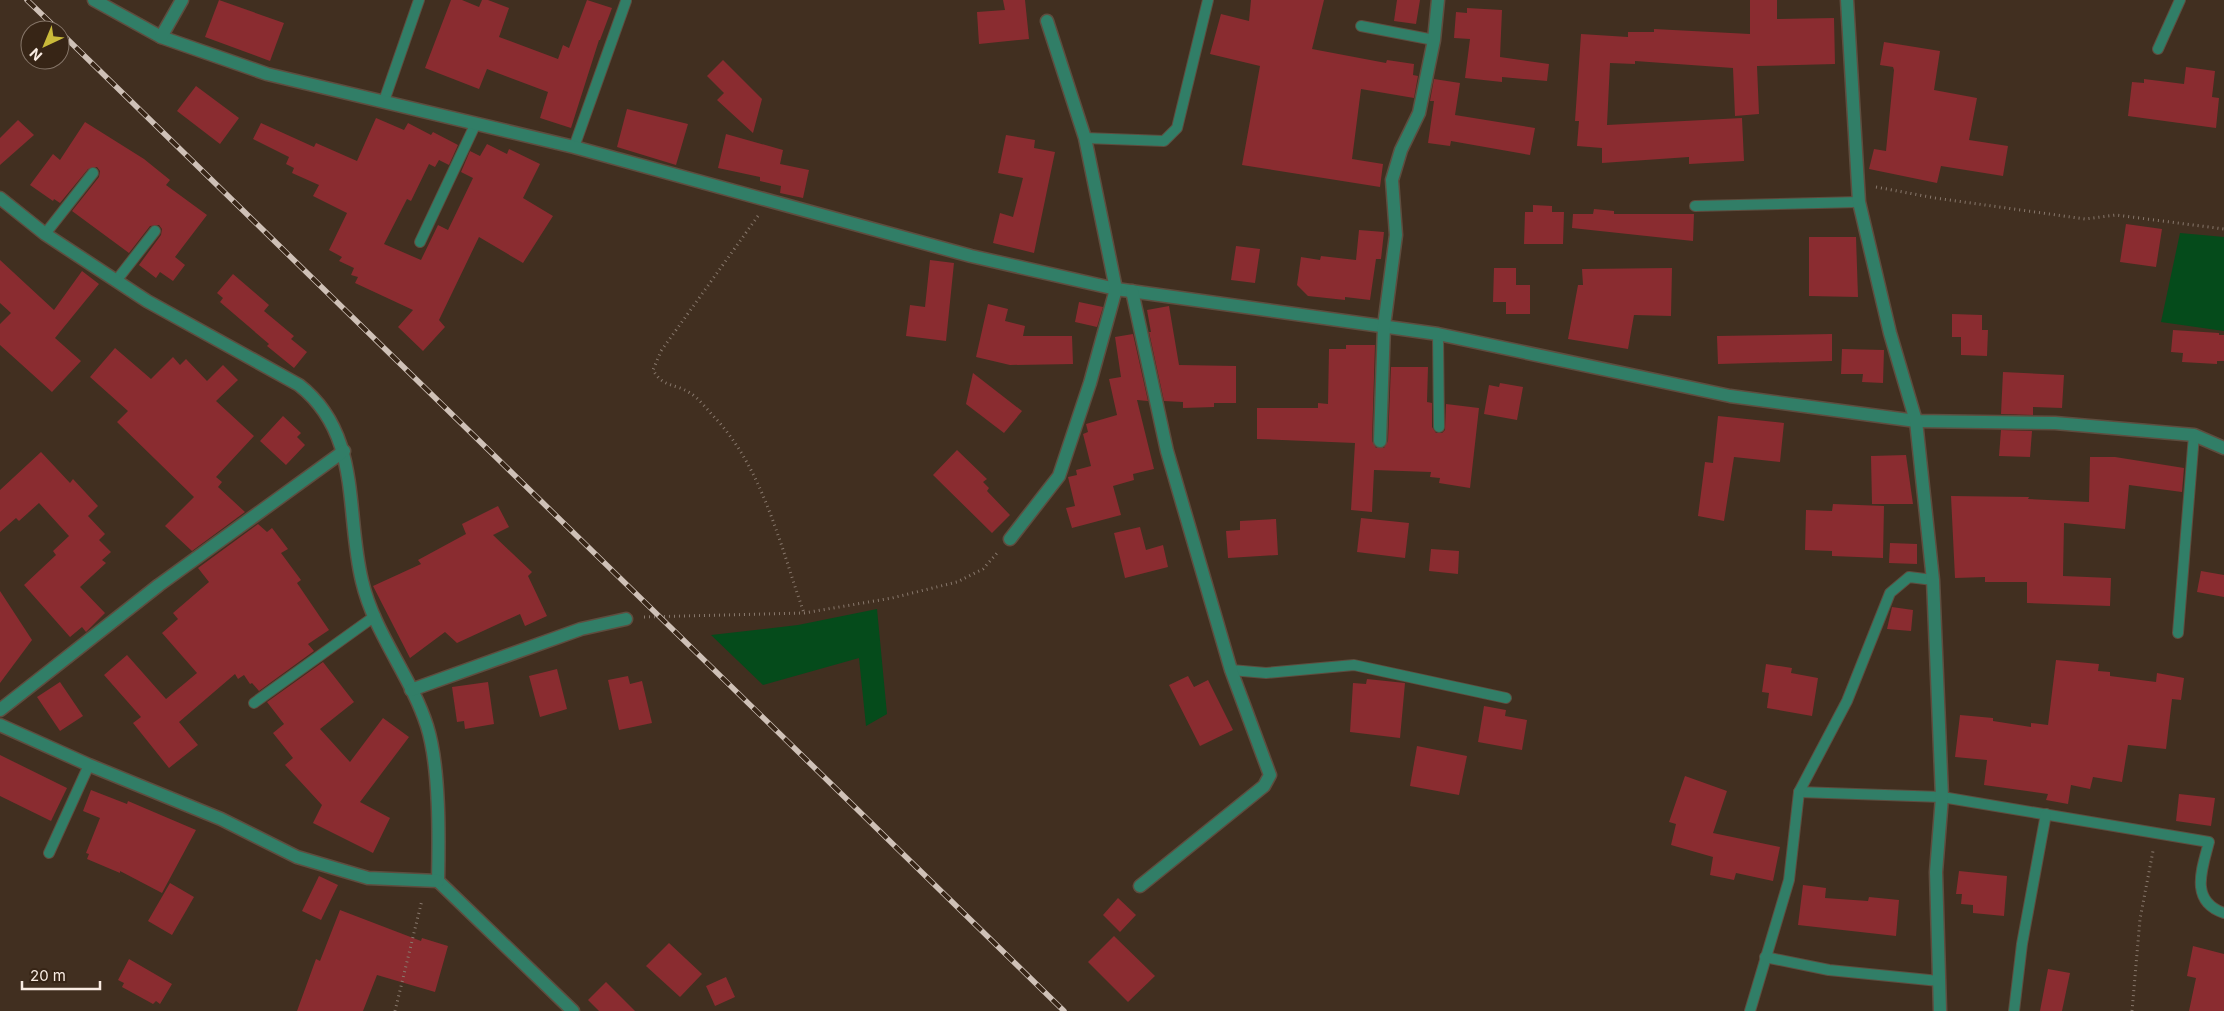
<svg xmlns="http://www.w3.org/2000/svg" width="2224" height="1011" font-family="Inter,sans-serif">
	<rect width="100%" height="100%" fill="#412f20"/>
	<g fill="#054b1b">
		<polygon points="2180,233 2224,237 2224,331 2161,322"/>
		<polygon points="877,609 887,714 866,726 859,658 763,685 711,635 798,625"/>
	</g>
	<g fill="#8a2c30">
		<polygon points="219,0 284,23 270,61 205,37"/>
		<polygon points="451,0 462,0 479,7 482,0 488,0 509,8 499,37 558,59 563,45 569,48 587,0 612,8 600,40 599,40 571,128 540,118 548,92 487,69 479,89 425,68"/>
		<polygon points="1003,0 1025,0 1029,39 979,44 977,12 1005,10"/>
		<polygon points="1251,0 1324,0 1312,49 1386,63 1387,60 1414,64 1413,75 1418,76 1414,98 1361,89 1352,159 1383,164 1380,187 1242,165 1260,66 1210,54 1221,14 1249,21"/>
		<polygon points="1397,0 1420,0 1416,24 1394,21"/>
		<polygon points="1750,0 1777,0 1777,19 1834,18 1835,64 1757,66 1759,114 1735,116 1733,68 1635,61 1635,64 1610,63 1607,125 1742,118 1744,161 1689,164 1689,157 1602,163 1602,148 1577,146 1579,121 1575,121 1581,34 1628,37 1628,32 1654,32 1654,29 1750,34"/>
		<polygon points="1467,8 1502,10 1500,57 1549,64 1547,81 1502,77 1502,82 1465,78 1470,39 1454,38 1456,12 1467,13"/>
		<polygon points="1884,42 1940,51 1934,90 1977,98 1969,140 2008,146 2003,176 1941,166 1937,183 1869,169 1874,149 1886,151 1894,70 1893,67 1880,65"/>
		<polygon points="723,60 762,99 753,133 717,100 724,93 707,76"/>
		<polygon points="2186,67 2215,71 2212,97 2219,98 2216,128 2128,116 2132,82 2144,83 2144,79 2184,84"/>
		<polygon points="1434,79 1460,83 1455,115 1535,128 1530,155 1451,141 1450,146 1428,143 1434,101 1430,101"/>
		<polygon points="196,86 239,118 220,144 177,111"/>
		<polygon points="627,109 688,124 676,165 617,147"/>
		<polygon points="376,118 404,130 408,123 431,135 433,132 458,145 449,165 439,160 435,167 429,164 411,201 407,199 384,244 421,260 438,225 448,230 473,178 461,172 470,151 480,156 487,144 507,154 509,149 540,164 523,198 553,216 523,263 479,237 439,320 445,327 423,351 398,327 413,310 355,283 358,277 351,275 354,268 339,261 342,257 329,250 347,213 313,196 319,185 292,173 294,168 286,164 289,157 253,139 261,123 314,147 316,143 357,161"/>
		<polygon points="18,120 34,135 0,165 0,138"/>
		<polygon points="85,122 144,159 170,180 166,185 207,215 175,257 185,265 173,281 160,272 156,278 139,265 161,235 162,229 159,225 150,226 129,253 72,211 99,177 100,171 97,167 88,169 60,203 54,199 53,201 30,185 53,154 60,160"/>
		<polygon points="726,134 783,150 780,164 809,170 803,198 780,193 781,186 760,181 760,177 718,168"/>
		<polygon points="1006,135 1035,140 1034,148 1055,152 1034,253 993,243 1000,213 1013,217 1023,178 998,173"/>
		<polygon points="1533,205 1552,206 1552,212 1564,212 1563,244 1524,244 1525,212 1533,212"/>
		<polygon points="1594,209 1614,211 1614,214 1694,214 1693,241 1572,228 1573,214 1593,214"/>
		<polygon points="2126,224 2162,229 2156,267 2120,262"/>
		<polygon points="1359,230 1384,232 1381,259 1376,259 1370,300 1345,297 1345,300 1308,296 1297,285 1301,257 1320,260 1321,256 1356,260"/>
		<polygon points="1809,237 1856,237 1858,297 1809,296"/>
		<polygon points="1236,246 1260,249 1255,283 1231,280"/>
		<polygon points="0,260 54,310 82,271 99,284 55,338 81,361 52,392 0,345 0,324 11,313 0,303"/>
		<polygon points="930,260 954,263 946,341 906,336 910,305 925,307"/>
		<polygon points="1494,268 1516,268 1516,285 1530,285 1530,314 1506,314 1506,302 1493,302"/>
		<polygon points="1672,268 1671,316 1634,315 1628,349 1568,339 1578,285 1583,285 1582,269"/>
		<polygon points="233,274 269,305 264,311 294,336 291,339 307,352 294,368 267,346 269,344 220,302 223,298 217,293"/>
		<polygon points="1079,302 1103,307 1097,327 1075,322"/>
		<polygon points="988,304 1008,309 1005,321 1025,326 1023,336 1072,336 1073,364 1010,365 976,357"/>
		<polygon points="1169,306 1179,365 1236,366 1236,403 1214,403 1214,407 1183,408 1183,402 1164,401 1149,332 1151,332 1147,310"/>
		<polygon points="1952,314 1982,315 1982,330 1988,330 1987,356 1961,355 1961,337 1952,337"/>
		<polygon points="2173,330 2219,333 2219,335 2224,335 2224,361 2217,361 2217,364 2182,362 2183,353 2171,352"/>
		<polygon points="1133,334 1148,401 1137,400 1154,469 1133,474 1134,480 1113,486 1121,515 1072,528 1066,508 1075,506 1068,477 1077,475 1076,470 1091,466 1083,434 1088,432 1086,424 1117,415 1109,379 1121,377 1115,337"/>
		<polygon points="1832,334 1832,361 1718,364 1717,336"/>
		<polygon points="1346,345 1375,345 1372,441 1376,448 1384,448 1388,441 1391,367 1428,367 1427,402 1432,403 1432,427 1436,433 1442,433 1445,430 1446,404 1479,408 1470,488 1439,483 1440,478 1430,477 1431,472 1374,470 1372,512 1351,510 1355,443 1257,439 1257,408 1318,408 1318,403 1328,404 1329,349 1346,349"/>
		<polygon points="115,348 151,379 173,357 180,365 186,359 207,381 223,365 238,380 216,401 254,436 216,477 222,482 218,487 245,512 192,551 165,526 194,497 117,422 128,411 90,377"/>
		<polygon points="1842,349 1884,350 1883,383 1862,382 1863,374 1841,374"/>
		<polygon points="2003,372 2064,375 2062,408 2033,407 2033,415 2001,414"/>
		<polygon points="973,373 1022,411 1004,433 966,404"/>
		<polygon points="1500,383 1523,387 1517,420 1484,414 1489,385 1499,387"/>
		<polygon points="283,416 301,433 297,437 305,445 286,465 260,441"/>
		<polygon points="1718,416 1784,423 1780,462 1734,457 1724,521 1698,516 1705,462 1713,463"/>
		<polygon points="2001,430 2032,431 2030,457 1999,456"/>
		<polygon points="957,450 987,479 983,482 989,488 987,491 1010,515 992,533 933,475"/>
		<polygon points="41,452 70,483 73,479 98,506 88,516 105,534 99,540 111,552 102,560 106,563 80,587 105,613 86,632 82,627 70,637 24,585 56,555 53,551 69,536 39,503 19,521 16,518 0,532 0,490"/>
		<polygon points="1906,455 1913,504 1872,504 1871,456"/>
		<polygon points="2090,457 2115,457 2184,468 2182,492 2129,485 2125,529 2064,523 2063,576 2111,578 2110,606 2027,603 2027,582 1985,582 1985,577 1955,578 1951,496 2029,497 2028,499 2089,502"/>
		<polygon points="1833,504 1884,506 1883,558 1832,556 1832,551 1805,550 1806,510 1832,511"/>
		<polygon points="498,506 509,527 493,535 532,572 528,576 547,616 525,626 520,614 457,643 445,632 410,658 373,586 421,564 418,560 466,534 462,524"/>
		<polygon points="1361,518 1409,523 1405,558 1357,552"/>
		<polygon points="1276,519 1278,555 1228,558 1226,531 1240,530 1240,521"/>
		<polygon points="258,524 267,532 272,528 288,549 281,553 301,580 297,583 329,630 308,644 314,651 259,691 252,683 250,684 244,675 238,679 235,674 179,722 198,745 169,768 133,723 141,717 104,675 127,655 166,699 197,673 162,633 178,619 173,613 209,582 198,568"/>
		<polygon points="1140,527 1146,550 1163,545 1168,567 1125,578 1114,533"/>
		<polygon points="1890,543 1917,544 1917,564 1889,563"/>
		<polygon points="1431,549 1459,551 1458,574 1429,571"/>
		<polygon points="2201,571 2224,575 2224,597 2197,592"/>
		<polygon points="0,591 32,640 0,683"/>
		<polygon points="1892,607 1913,610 1911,631 1887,629"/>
		<polygon points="2056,660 2099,664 2098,671 2110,672 2110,676 2156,682 2157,673 2184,678 2181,700 2172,699 2166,749 2128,745 2122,782 2093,777 2090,789 2071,785 2068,804 2046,800 2048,794 1984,785 1987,760 1955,757 1960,715 1993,718 1993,721 2031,727 2031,723 2048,725"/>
		<polygon points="323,662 354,702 320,729 350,762 383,718 409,737 360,802 390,818 373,853 313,823 322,805 285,765 293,758 273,733 284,724 267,702"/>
		<polygon points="1766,664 1792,668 1791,673 1818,678 1812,716 1767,708 1769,693 1762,692"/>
		<polygon points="557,669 567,709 540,717 529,676"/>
		<polygon points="628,676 630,684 642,681 652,723 619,730 608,680"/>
		<polygon points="1188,676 1194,687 1208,680 1233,730 1200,746 1169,685"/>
		<polygon points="1367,679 1405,683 1400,738 1350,732 1353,683 1366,684"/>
		<polygon points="60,682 83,716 60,731 37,697"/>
		<polygon points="488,682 494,724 465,729 464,721 457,722 452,687"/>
		<polygon points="1484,706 1506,710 1505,716 1527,720 1522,750 1478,742"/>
		<polygon points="1417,746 1467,756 1459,795 1410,786"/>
		<polygon points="0,755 67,788 51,821 0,796"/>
		<polygon points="1685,776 1727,791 1713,833 1780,847 1773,881 1736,873 1734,880 1710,875 1713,857 1671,845 1676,824 1669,822"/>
		<polygon points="91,790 127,804 128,801 196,830 162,893 120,871 120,873 87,859 89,854 86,853 100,818 83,811"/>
		<polygon points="2179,794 2215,798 2211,826 2176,821"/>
		<polygon points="1959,871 2007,876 2004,916 1973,913 1973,905 1961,904 1962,894 1956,894"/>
		<polygon points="319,876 338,885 321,920 302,911"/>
		<polygon points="170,883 194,897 172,935 148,921"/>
		<polygon points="1803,885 1826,888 1825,898 1868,901 1869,897 1899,900 1896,936 1798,925"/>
		<polygon points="1118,898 1136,915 1120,932 1103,915"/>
		<polygon points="340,910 421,941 422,938 448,946 435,992 377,975 363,1011 297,1011 316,959 320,961"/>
		<polygon points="1114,936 1155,976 1128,1002 1088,962"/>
		<polygon points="669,943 702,974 680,997 646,966"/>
		<polygon points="2193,946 2224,954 2224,1011 2189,1011 2196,978 2187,976"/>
		<polygon points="129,959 172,984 160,1004 156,1001 153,1004 122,987 124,983 118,980"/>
		<polygon points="2048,969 2070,973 2062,1011 2040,1011"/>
		<polygon points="726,977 735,997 715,1006 706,986"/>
		<polygon points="606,982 635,1011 599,1011 588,1000"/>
	</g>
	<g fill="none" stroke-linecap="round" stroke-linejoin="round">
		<defs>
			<g id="service">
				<polyline points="1361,26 1434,40"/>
				<polyline points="2158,49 2180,0"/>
				<polyline points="384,101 419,0"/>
				<polyline points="1085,138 1164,141 1177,128 1208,0"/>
				<polyline points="574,147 626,1"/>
				<polyline points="1695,206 1859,202"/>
				<polyline points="45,234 93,173"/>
				<polyline points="420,242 476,123"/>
				<polyline points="116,281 155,231"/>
				<polyline points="1438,334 1439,427"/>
				<polyline points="2178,633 2194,435"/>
				<polyline points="1231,670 1266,673 1354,665 1506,698"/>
				<polyline points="254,703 375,616"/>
				<path d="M1799 792 1942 797 2209 842C2202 869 2189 901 2224 913"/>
				<polyline points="49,853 89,765"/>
				<polyline points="1765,957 1829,970 1939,981"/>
				<polyline points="1750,1011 1789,880 1799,792 1847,701 1890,593 1909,577 1933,580"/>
				<polyline points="2014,1011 2022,944 2046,814"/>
			</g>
			<g id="minor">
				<polyline points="94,0 161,37 267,74 574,147 971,256 1116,289 1438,334 1730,396 1916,421 2055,423 2194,435 2224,448"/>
				<polyline points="1847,0 1859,202 1890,333 1916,421 1933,580 1942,797 1936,872 1940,1011"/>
				<polyline points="161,37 182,0"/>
				<path d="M0 198 45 234 147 301 299 385C362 434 345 512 362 581 374 633 411 676 427 726 440 767 439 838 438 881L573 1011"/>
				<polyline points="1132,291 1167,451 1231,670 1270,775 1264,786 1140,886"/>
				<polyline points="1380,441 1384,326 1396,235 1392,180 1401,150 1419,113 1434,40 1438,0"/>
				<polyline points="1010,539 1059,476 1090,383 1116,289 1085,138 1047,21"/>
				<polyline points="411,690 581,629 626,619"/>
				<polyline points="0,710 159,585 344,451"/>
				<polyline points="0,725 89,765 221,819 297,857 368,878 438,881"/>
			</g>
		</defs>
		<use href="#service" stroke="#5e4d3f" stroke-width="12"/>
		<use href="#minor" stroke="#5e4d3f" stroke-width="15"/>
		<g stroke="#88786c" stroke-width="3" stroke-dasharray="1 4" stroke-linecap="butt">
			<polyline points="1876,187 1935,198 2085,219 2116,215 2224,229"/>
			<path d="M758 216 661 351 653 370C663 388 675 383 690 393 700 399 709 412 717 420 764 472 781 548 804 613"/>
			<polyline points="644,617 804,613 892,598 957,582 983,569 998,552"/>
			<polyline points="395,1011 422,900"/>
			<polyline points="2132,1011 2140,919 2153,851"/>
		</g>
		<use href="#service" stroke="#317e67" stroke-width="10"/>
		<use href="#minor" stroke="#317e67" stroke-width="12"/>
		<defs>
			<g id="rail">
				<polyline points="27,0 58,30"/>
				<polyline points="60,32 1064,1011"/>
			</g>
		</defs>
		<use href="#rail" stroke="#cfc1b7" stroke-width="5.5"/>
		<use href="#rail" stroke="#372516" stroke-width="4" stroke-dasharray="11" stroke-linecap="butt"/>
	</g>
	<g transform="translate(45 45) rotate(224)"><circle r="24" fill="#372516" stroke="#857568"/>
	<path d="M0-4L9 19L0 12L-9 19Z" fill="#caba3a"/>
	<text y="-8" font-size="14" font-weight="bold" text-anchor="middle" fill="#f9ece3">N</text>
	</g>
	<path d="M22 981v8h78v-8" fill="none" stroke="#f9ece3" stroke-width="2.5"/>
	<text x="30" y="981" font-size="15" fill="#f9ece3" stroke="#372516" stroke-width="4" paint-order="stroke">20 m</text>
</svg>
